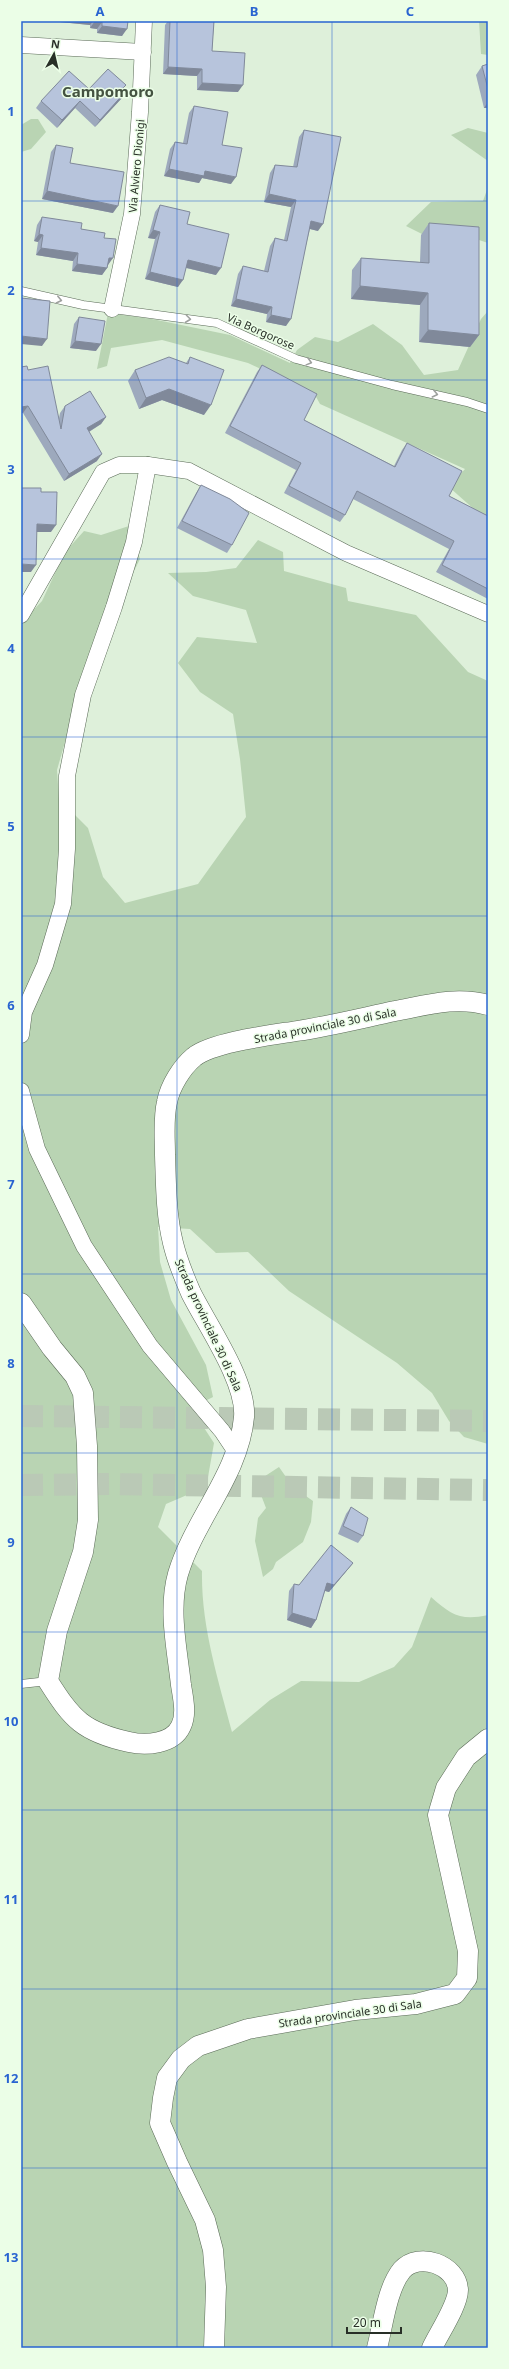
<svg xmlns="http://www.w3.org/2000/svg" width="509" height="2369" font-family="'Noto Sans',sans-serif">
	<rect width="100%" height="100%" fill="#def0da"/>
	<g fill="#b9d4b3">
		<polygon points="479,21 488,21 488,55 481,54"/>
		<polygon points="31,119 38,119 46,132 31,149 21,152 21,125"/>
		<polygon points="468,128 488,133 488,161 451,135"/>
		<polygon points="488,187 488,243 479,240 426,236 406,226 431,202 483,201"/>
		<polygon points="488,311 488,518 476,511 449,487 465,469 320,404 315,395 248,363 162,340 111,348 107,366 97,369 108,313 152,319 230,335 290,363 297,350 315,337 338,342 373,324 402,345 424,375 458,370 481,319"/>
		<path d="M129 526 140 559 110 619 69 728 57 770 59 799 88 828 103 877 125 903 198 884 246 817 240 759 233 714 200 692 178 663 197 637 257 643 246 610 193 596 168 573 206 572 236 568 258 540 283 552 284 571 346 588 348 601 416 615 468 672 488 681V1444L464 1437 449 1421 432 1393 397 1363 289 1291 248 1252 216 1253 190 1229 158 1227 160 1262 171 1300 206 1365 213 1397 191 1408 214 1443 208 1477 194 1492 166 1504 158 1527 202 1571C201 1626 218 1679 232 1732L270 1700 301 1681 359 1682 394 1667 412 1647 431 1597C451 1615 461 1621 488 1615V2348H21V623L42 601 65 552 84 531 101 535Z"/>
		<polygon points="279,1467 293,1487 313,1501 311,1522 303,1542 276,1562 273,1569 263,1577 255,1541 258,1518 266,1508 256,1482"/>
	</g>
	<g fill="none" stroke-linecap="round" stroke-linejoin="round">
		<g stroke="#bac9b6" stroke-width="22" stroke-dasharray="22 11" stroke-linecap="butt">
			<polyline points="21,1416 488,1421"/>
			<polyline points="21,1485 110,1484 488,1490"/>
		</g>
		<defs>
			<g id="service">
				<polyline points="21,291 83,305 217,323 296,359 392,385 467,402 488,409"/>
				<polyline points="21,1684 48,1681"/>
			</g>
			<g id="minor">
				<polyline points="21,45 143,52"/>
				<polyline points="112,309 132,214 140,112 144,21"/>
				<polyline points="21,615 103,472 119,465 148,465 189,471 346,553 488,614"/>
				<polyline points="21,1035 24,1012 45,965 63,904 67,849 67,776 83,695 114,607 134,542 148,465"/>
				<polyline points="21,1091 37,1149 84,1246 150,1346 222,1431 236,1452"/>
			</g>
			<g id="tertiary">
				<path d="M21 1303 52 1348 75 1376 83 1393 87 1446 88 1520 83 1552 57 1631 48 1681C72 1719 83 1732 129 1742 146 1746 173 1744 181 1726 187 1714 183 1698 181 1685 177 1649 168 1609 178 1574 194 1520 239 1474 244 1417 247 1382 207 1325 191 1293 184 1277 177 1260 173 1243 166 1215 166 1185 165 1155 165 1138 163 1119 167 1102 170 1086 182 1067 194 1057 213 1042 272 1035 297 1031 330 1026 362 1018 395 1011 427 1005 456 996 488 1005"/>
				<polyline points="214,2348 216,2287 213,2250 205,2220 177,2162 160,2123 163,2098 167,2078 181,2059 198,2046 248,2029 355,2010 416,2004 455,1994 467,1978 468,1951 438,1815 446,1788 466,1757 488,1739"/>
				<path d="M377 2348C383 2325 387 2288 402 2270 419 2251 457 2265 458 2290 458 2305 439 2333 432 2348"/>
			</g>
		</defs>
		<use href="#service" stroke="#5a6a57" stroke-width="9"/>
		<use href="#minor" stroke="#5a6a57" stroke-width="17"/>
		<use href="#tertiary" stroke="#5a6a57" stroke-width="21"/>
		<use href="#service" stroke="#fff" stroke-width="8"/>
		<use href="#minor" stroke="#fff" stroke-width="16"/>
		<use href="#tertiary" stroke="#fff" stroke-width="20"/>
	</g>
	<g fill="#9da9bd">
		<polygon points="50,21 128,21 122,36 97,33 97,29 90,28 90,25"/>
		<polygon points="168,21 214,21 212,51 238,92 197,90 197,76 163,74 165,25"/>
		<polygon points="488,64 488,108 484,108 476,75 482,66"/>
		<polygon points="126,85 123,89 121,99 95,127 75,108 57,128 36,108 41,101 89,89"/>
		<polygon points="194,106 222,145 231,184 202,178 199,183 164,176 170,149 175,142 183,143 189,113"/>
		<polygon points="304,130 318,231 310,229 286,326 266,322 267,314 231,306 238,274 243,266 264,271 270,246 275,238 284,240 291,207 264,202 270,173 275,165 293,167 299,137"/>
		<polygon points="56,145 70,163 113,213 42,199 51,152"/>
		<polygon points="160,205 187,224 216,275 186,268 178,287 145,279 155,239 148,238 155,212"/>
		<polygon points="42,217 81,229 104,238 108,265 107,268 102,275 72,271 73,261 36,255 38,242 34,241 37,225"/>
		<polygon points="429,223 479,335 470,347 419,342 420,305 351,299 352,270 361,258 420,262 421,235"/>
		<polygon points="79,317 96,351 70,348 74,324"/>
		<polygon points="190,357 204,415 162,400 139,409 128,381 135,370 186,363"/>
		<polygon points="262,365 304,420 394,466 402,450 407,443 449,496 488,516 488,599 436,572 449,549 353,499 345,515 340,522 284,493 296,470 225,433 257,372"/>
		<polygon points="21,367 28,370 59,418 60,413 65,406 106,417 101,424 89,432 97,461 64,481 23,413 21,413"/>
		<polygon points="201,485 232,545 227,553 177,528 196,493"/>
		<polygon points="351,1507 363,1536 358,1543 338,1534 346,1514"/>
		<polygon points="353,1563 329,1592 325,1591 316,1620 311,1628 287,1620 289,1591 294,1584 299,1585"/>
	</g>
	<g fill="#80899a">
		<polygon points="50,21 93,21 90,25"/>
		<polygon points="95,21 102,22 97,29 90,28"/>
		<polygon points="102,26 127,29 122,36 97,33"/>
		<polygon points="168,67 202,69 197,76 163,74"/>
		<polygon points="202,83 243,85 238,92 197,90"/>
		<polygon points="126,91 121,99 95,127 100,120"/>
		<polygon points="80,101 75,108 57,128 62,120"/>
		<polygon points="488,102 488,108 484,108"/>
		<polygon points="169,169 205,171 236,177 231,184 202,178 199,183 164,176"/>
		<polygon points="47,191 118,206 113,213 42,199"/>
		<polygon points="269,194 296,200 291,207 264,202"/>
		<polygon points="311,221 323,224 318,231 306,228"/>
		<polygon points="153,230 160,232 155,239 148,238"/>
		<polygon points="39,234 43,235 38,242 34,241"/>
		<polygon points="41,248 78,253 73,261 36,255"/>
		<polygon points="109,258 113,258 108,265 104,265"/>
		<polygon points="188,260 221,268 216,275 183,267"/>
		<polygon points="77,264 107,268 102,275 72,271"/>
		<polygon points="150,272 183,280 178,287 145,279"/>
		<polygon points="360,286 428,293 420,305 351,299"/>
		<polygon points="236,299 272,307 267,314 231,306"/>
		<polygon points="271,315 291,319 286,326 266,322"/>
		<polygon points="428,330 479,335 470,347 419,342"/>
		<polygon points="21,336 47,339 42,346 21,344"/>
		<polygon points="75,341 101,344 96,351 70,348"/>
		<polygon points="169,389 211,405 204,415 162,400 139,409 146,398"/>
		<polygon points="28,406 23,413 21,413 21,407"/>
		<polygon points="106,417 101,424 82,436 87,428"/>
		<polygon points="102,454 97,461 64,481 69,474"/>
		<polygon points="37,524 56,525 51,532 32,532"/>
		<polygon points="21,564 36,565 31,572 21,572"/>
		<polygon points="353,1563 329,1592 322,1590 327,1583"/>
		<polygon points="292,1613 316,1620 311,1628 287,1620"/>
	</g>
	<g fill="#b7c4dc" stroke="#80899a">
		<polygon points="95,21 128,21 127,29 102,26 102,22"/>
		<polygon points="170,21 214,21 212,51 245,53 243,85 202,83 202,69 168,67"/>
		<polygon points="488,64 488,89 482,66"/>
		<polygon points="108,69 126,85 123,88 126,91 100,120 80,101 62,120 41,101 69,71 89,89"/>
		<polygon points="194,106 228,112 222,145 242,148 236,177 205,171 204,176 169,169 175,142 187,144"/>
		<polygon points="304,130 341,137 323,224 311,221 291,319 271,315 272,307 236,299 243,266 268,272 275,238 287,241 296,200 269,194 275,165 297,167"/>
		<polygon points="56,145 73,148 70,163 124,172 118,206 47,191"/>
		<polygon points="160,205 190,212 187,224 229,234 221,268 188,260 183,280 150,272 160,232 153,230"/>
		<polygon points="42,217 82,223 81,229 105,233 104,238 116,239 113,258 109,258 107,268 77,264 78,253 41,248 43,235 39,234"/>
		<polygon points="429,223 479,227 479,335 428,330 428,293 360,286 361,258 429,263"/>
		<polygon points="21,298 50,301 47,339 21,336"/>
		<polygon points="79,317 105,321 101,344 75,341"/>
		<polygon points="169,357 188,364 190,357 224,370 211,405 169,389 146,398 135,370"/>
		<polygon points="262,365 317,394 304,420 395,467 407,443 462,471 449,496 488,516 488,589 442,565 454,541 357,491 345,515 289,486 301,463 230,426"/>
		<polygon points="27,366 28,370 48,366 61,429 65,406 90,391 106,417 87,428 102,454 69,474 28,406 21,407 21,367"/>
		<polygon points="201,485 230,499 249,513 232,545 182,521"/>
		<polygon points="21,488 41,488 41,492 57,492 56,525 37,524 36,565 21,564"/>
		<polygon points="351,1507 368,1518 363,1536 343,1526"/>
		<polygon points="331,1545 353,1563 334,1585 327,1583 316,1620 292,1613 294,1584 299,1585"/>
	</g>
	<defs><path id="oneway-chevron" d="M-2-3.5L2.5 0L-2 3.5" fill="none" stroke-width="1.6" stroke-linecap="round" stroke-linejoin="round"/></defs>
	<g stroke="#9ea19e">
		<use href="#oneway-chevron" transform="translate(59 300) rotate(13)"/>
		<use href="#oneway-chevron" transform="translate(188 319) rotate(7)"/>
		<use href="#oneway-chevron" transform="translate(309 362) rotate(15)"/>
		<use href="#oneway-chevron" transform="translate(435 394) rotate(13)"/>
	</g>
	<path fill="none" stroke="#2964d1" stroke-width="1" stroke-opacity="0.55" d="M177 21V2348M332 21V2348M21 201H488M21 380H488M21 559H488M21 737H488M21 916H488M21 1095H488M21 1274H488M21 1453H488M21 1632H488M21 1810H488M21 1989H488M21 2168H488"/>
	<g text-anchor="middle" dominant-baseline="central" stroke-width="3" stroke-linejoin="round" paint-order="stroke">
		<g font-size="11" fill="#282f27" stroke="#ebfee7">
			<text transform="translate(136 166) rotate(-85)">Via Alviero Dionigi</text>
			<text transform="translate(261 331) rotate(24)">Via Borgorose</text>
			<text transform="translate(325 1025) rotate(-11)">Strada provinciale 30 di Sala</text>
			<text transform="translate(209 1325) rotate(65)">Strada provinciale 30 di Sala</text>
			<text transform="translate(350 2013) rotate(-8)">Strada provinciale 30 di Sala</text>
		</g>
		<g font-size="15" font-weight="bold" fill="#445341" stroke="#ebfee7">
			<text x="108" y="91">Campomoro</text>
		</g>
	</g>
	<rect width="509" height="2369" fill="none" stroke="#ebfee7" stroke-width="44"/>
	<g transform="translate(54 54) rotate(8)" stroke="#ebfee7" stroke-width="3" paint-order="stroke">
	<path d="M0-3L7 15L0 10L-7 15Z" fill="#282f27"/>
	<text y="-6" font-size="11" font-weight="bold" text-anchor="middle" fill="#282f27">N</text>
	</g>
	<path d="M347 2327v6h54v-6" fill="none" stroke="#282f27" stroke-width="2"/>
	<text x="353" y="2327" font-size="12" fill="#282f27" stroke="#ebfee7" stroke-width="3" paint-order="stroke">20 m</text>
	<rect x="22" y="22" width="465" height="2325" fill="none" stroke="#2964d1" stroke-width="1.5"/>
	<g font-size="13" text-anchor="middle" font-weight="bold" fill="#2964d1">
		<text x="100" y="16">A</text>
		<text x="254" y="16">B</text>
		<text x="410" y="16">C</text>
		<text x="11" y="116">1</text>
		<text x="11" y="295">2</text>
		<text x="11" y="474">3</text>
		<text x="11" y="653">4</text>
		<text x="11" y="831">5</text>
		<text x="11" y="1010">6</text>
		<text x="11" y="1189">7</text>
		<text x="11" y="1368">8</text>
		<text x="11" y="1547">9</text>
		<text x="11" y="1726">10</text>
		<text x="11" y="1904">11</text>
		<text x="11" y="2083">12</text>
		<text x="11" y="2262">13</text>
	</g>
</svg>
